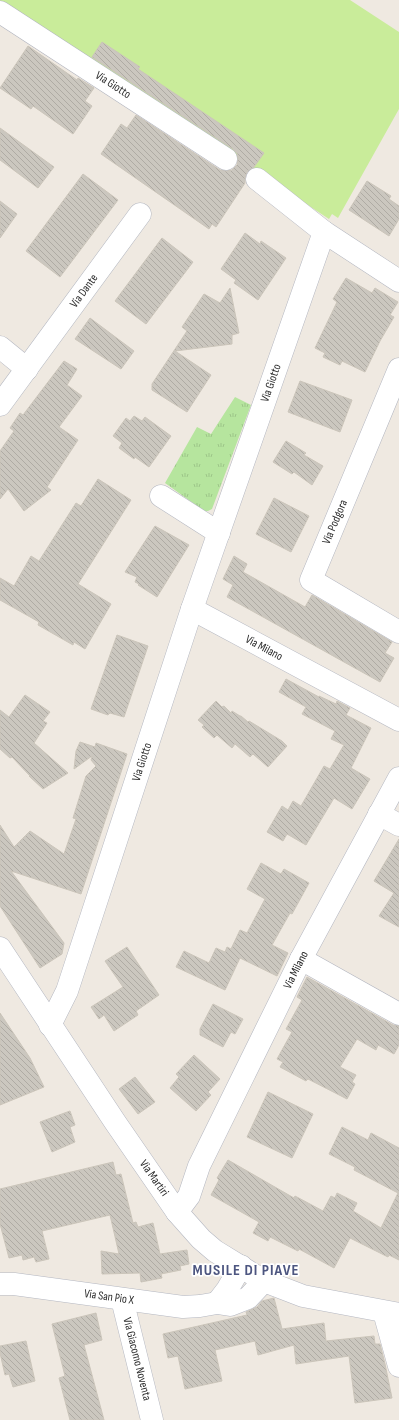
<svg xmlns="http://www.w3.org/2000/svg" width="399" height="1420" font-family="'Sofia Sans Condensed',sans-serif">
	<defs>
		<pattern id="park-tufts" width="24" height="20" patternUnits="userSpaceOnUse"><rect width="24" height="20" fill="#b6e59e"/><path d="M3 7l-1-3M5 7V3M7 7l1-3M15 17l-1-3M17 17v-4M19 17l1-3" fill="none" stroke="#9dc588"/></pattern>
		<pattern id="building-back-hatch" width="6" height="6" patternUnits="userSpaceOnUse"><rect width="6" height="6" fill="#cbc7bf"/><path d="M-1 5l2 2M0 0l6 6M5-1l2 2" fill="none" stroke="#afaba4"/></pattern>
	</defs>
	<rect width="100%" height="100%" fill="#efe9e1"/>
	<polygon fill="url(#park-tufts)" points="235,397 251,405 212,509 208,511 204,511 165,483 197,427 211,434"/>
	<polygon fill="#c9ec9a" points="0,0 350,0 399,32 399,109 338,218 332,214 329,219 0,2"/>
	<g fill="url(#building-back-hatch)" stroke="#cbc5ba">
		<polygon points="102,42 140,67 138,69 264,153 254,167 247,172 245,178 245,183 216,227 212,224 209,229 101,154 121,124 127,128 136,115 220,170 226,171 232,170 237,165 238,159 237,153 233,149 92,57"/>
		<polygon points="28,46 77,80 78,78 94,88 85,101 92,106 73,134 33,106 31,109 0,88"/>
		<polygon points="0,128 54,167 38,188 0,160"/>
		<polygon points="83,174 118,200 60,277 26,251"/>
		<polygon points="367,181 391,196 389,199 399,206 399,219 389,236 349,210"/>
		<polygon points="0,201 17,214 0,238"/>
		<polygon points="245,233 260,244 261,241 286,258 258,300 234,283 236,280 221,269"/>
		<polygon points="162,238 193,262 146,324 115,301"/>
		<polygon points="346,278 372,293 375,288 398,302 390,315 394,317 380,341 365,372 342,361 340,365 323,357 325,353 315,348 337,302 333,299"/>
		<polygon points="230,288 239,333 232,335 232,344 175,351 211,375 187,412 152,390 152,384 187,331 182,327 204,294 220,303"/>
		<polygon points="90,318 134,351 121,369 75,339"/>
		<polygon points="64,361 77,369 67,385 82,396 59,427 78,440 47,487 51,490 24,511 8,489 0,499 0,451 14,431 10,428 20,413 23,415"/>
		<polygon points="300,381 352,400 340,432 288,412"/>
		<polygon points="134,416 142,421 145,417 171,436 149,467 135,457 134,459 119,448 122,443 113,436 126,418 130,421"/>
		<polygon points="286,441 306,453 304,455 323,466 312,485 294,472 292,474 273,462"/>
		<polygon points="98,479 131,500 78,584 111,604 85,649 74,642 73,645 38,625 39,622 0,600 0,578 14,586 31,556 39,561 76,503 81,506"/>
		<polygon points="274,498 309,516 291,552 256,534"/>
		<polygon points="155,526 189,545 157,597 138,585 139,584 135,582 137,577 125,572"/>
		<polygon points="234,556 247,564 243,572 305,607 312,595 392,642 385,653 394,658 380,682 227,597 233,585 223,579"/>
		<polygon points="117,635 148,646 124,717 110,713 108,715 91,709"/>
		<polygon points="286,679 319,697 319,696 336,704 337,701 350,708 346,715 371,728 351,768 370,779 352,809 334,798 306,845 287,834 283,841 267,832 282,806 288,810 293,801 301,806 324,766 330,769 344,745 331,739 335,731 302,714 306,707 279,692"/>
		<polygon points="25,695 50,712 43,721 47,723 34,743 68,773 43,789 29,776 30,776 12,757 10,758 0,749 0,710 9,717"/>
		<polygon points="216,701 222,707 224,706 231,713 232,711 240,716 241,716 248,722 249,721 282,741 287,746 268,767 253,754 250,757 235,744 232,748 217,735 214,738 202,727 204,725 198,720"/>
		<polygon points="80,742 95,747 96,743 127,754 81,894 11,871 64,943 62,954 40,968 0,906 0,825 14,847 30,831 64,854 76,819 73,818 86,776 96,766 91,760 92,756 74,769 76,751"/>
		<polygon points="399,839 399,927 379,916 394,893 374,881"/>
		<polygon points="261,863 281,874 284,869 309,883 292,914 290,913 272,945 288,953 277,976 240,958 225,990 176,967 184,951 209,963 216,948 225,952 227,947 231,949 240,930 247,933 265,899 247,889"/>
		<polygon points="127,947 159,995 136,1011 138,1015 114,1031 104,1015 99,1019 91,1007 123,987 105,961"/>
		<polygon points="307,977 393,1025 399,1026 399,1045 394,1054 378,1045 376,1050 357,1039 340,1067 356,1075 352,1082 355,1084 347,1099 308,1079 306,1081 280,1067 283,1062 277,1059 292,1032 286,1029 302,1000 297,997"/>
		<polygon points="213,1004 243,1019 235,1034 231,1032 223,1047 200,1035 200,1029"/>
		<polygon points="0,1013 30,1058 44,1087 0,1105"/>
		<polygon points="194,1055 220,1079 208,1092 211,1095 196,1111 170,1088 179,1077 176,1074"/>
		<polygon points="135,1077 155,1102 138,1114 119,1089"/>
		<polygon points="268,1092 313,1114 292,1158 247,1137"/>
		<polygon points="70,1111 75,1125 70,1127 75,1142 52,1152 40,1122"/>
		<polygon points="342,1127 368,1140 371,1133 399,1148 399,1260 389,1255 388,1257 350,1238 334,1268 299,1249 298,1251 270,1237 268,1241 253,1233 259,1222 211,1195 219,1180 217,1178 228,1160 294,1198 295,1196 323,1211 331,1196 335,1198 337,1193 357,1203 353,1211 381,1228 398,1193 354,1170 355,1167 329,1154"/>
		<polygon points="113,1162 116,1175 121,1174 133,1223 136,1222 138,1227 153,1223 160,1254 187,1250 189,1264 180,1266 181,1270 161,1274 162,1278 141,1282 140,1273 102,1274 101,1251 119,1254 110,1215 42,1231 49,1259 36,1262 34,1257 23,1260 22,1255 9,1258 0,1224 0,1189"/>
		<polygon points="274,1298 282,1329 324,1323 326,1341 374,1336 375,1344 380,1344 385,1364 392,1398 355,1403 349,1356 296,1364 294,1345 258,1355 255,1341 215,1350 222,1381 185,1389 178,1356 168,1358 163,1334 247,1315 246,1312 257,1307 262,1301"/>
		<polygon points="96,1313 102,1340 84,1345 104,1420 70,1420 59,1378 65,1376 52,1324"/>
		<polygon points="26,1341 35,1381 13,1387 9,1374 5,1375 0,1353 0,1346"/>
	</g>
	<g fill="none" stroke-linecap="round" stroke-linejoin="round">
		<defs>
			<g id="minor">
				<polyline points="0,12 226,159"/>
				<polyline points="257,179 324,232"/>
				<polyline points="0,347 27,369"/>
				<polyline points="399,369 311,580 399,632"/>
				<polyline points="0,405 140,214"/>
				<polyline points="161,496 219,533"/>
				<polyline points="192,609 399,720"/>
				<polyline points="379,814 399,825"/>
				<polyline points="0,948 115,1122 177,1212 201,1239 215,1251 264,1281 303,1296 399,1314"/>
				<polyline points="301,959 399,1014"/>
				<polyline points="50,1025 67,991 192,609 324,232 399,281"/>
				<polyline points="177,1212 189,1196 199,1166 301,959 399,778"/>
				<polyline points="0,1284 14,1284 183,1307 200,1306 217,1303 230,1305 248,1298 264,1281"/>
				<polyline points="122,1299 152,1420"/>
				<polyline points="217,1303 227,1290 241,1266"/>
				<polyline points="384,1312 399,1366"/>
			</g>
		</defs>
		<use href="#minor" stroke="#b4b7c1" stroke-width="23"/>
		<use href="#minor" stroke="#fff" stroke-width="22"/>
	</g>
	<g text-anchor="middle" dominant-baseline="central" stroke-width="3.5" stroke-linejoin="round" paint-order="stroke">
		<g font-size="12" fill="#2e2e2e" stroke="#fff">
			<text transform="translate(113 85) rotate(33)">Via Giotto</text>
			<text transform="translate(84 291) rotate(-54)">Via Dante</text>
			<text transform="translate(271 383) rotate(-71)">Via Giotto</text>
			<text transform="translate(335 522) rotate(-67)">Via Podgora</text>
			<text transform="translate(264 648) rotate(28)">Via Milano</text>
			<text transform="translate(142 762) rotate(-72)">Via Giotto</text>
			<text transform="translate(296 970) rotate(-63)">Via Milano</text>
			<text transform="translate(154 1178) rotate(55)">Via Martiri</text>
			<text transform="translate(109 1297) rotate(8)">Via San Pio X</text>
			<text transform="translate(137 1359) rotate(76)">Via Giacomo Noventa</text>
		</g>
		<g font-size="16" font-weight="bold" letter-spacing="1" fill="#4d5680" stroke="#fff">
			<text x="246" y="1270">MUSILE DI PIAVE</text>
		</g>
	</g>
</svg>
